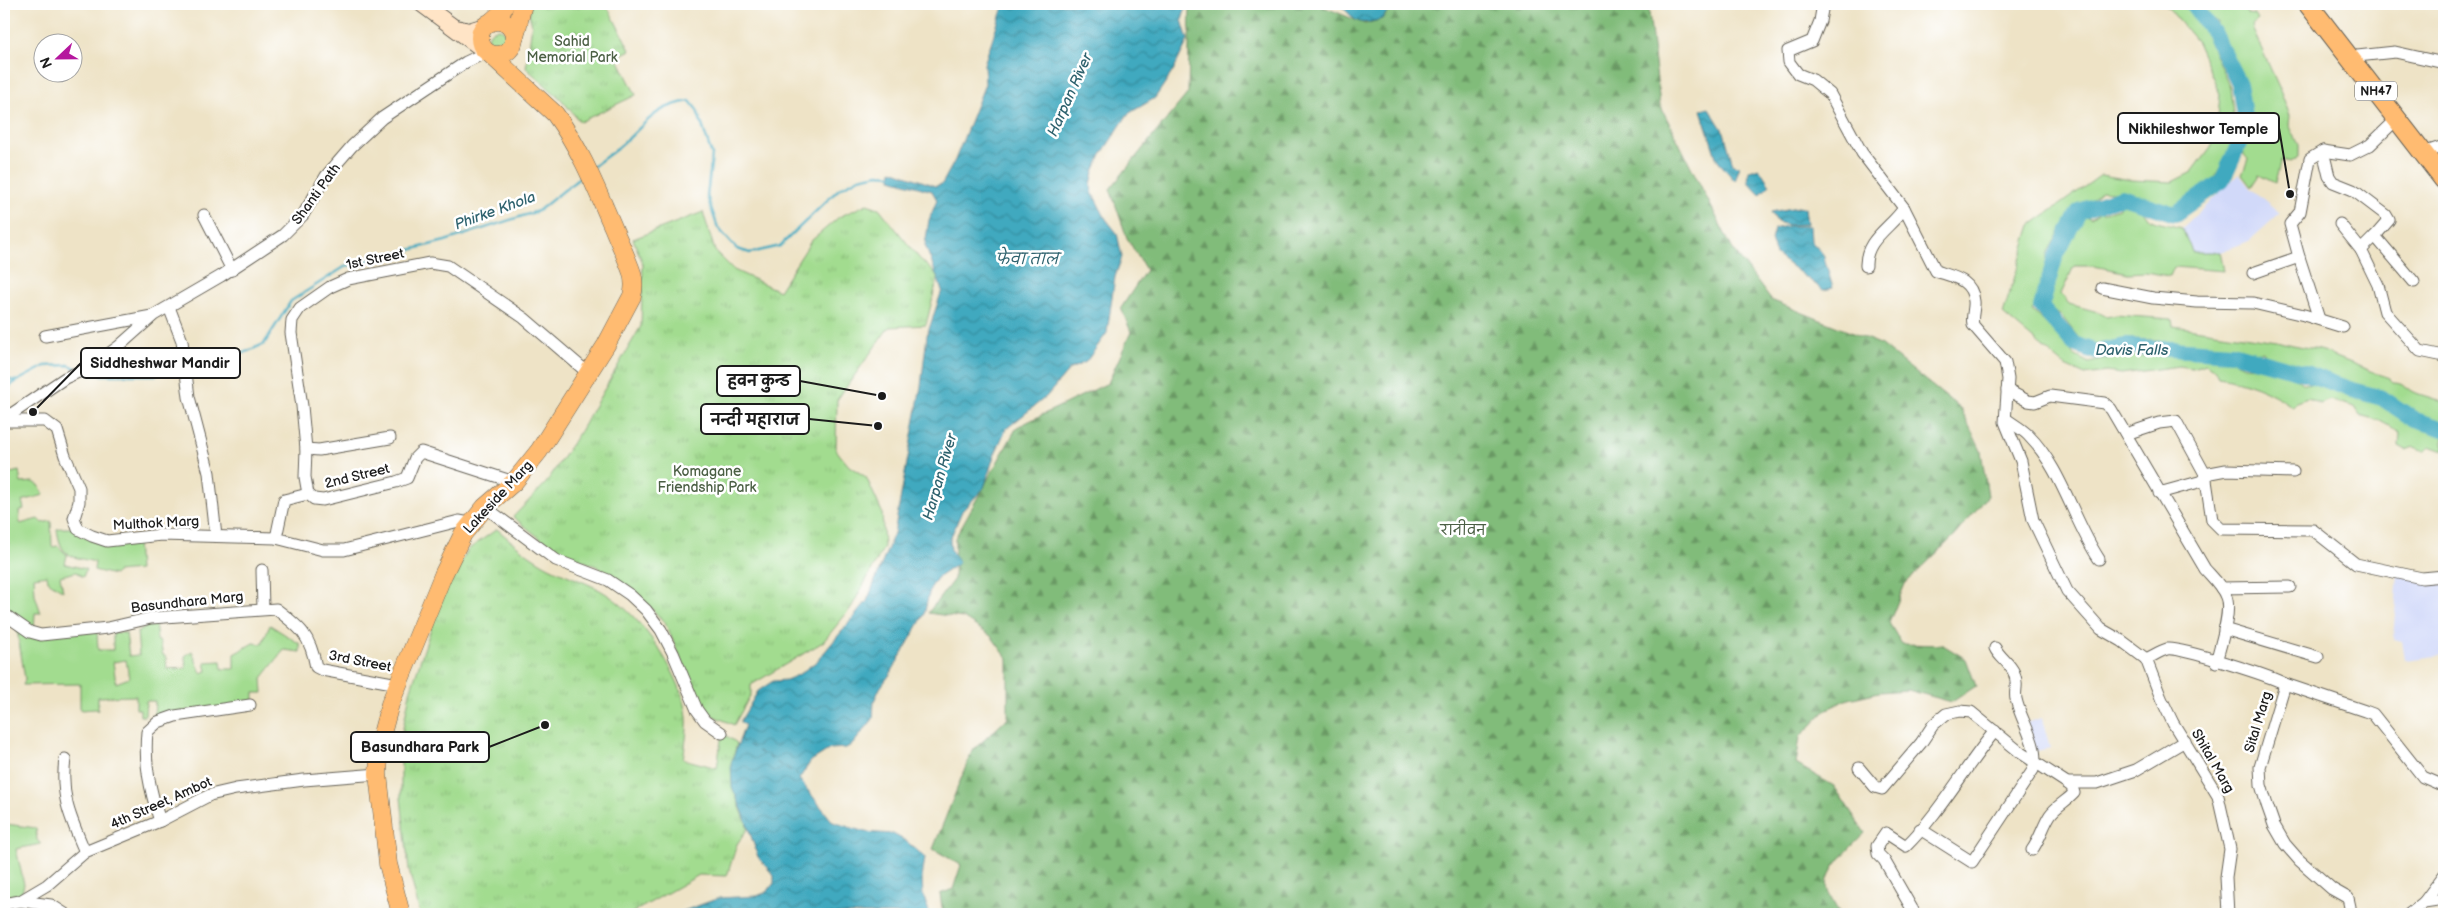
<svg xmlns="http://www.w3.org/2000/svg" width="2448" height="918" font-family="'Balsamiq Sans','Playpen Sans Deva',sans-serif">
	<defs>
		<pattern id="forest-firs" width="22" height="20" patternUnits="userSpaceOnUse" patternTransform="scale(1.25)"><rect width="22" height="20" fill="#81bc7a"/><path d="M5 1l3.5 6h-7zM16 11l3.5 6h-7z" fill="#699863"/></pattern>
		<pattern id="park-tufts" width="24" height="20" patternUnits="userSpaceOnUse" patternTransform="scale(1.25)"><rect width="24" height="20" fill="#a2dc8f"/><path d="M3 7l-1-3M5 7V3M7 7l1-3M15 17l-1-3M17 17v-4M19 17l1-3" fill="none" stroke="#8bbc7b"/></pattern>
		<pattern id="water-waves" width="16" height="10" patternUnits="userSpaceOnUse" patternTransform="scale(1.25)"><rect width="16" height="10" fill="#3fa9bf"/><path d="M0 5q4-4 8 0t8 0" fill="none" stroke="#34899a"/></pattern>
	</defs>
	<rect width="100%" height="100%" fill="#fff"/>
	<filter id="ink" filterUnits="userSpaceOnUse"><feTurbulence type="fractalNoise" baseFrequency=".02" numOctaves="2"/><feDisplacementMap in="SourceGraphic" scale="10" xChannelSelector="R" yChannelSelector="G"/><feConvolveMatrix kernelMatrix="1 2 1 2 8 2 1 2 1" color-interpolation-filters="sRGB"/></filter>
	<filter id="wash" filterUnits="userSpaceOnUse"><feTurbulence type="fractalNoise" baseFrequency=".0096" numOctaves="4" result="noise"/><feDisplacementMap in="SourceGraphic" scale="20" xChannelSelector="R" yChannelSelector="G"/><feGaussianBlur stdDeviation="1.12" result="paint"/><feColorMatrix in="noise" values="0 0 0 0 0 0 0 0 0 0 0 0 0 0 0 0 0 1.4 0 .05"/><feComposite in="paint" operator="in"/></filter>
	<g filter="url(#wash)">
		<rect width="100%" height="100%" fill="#eee3c6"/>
		<g fill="#d1d9f9">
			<polygon points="2239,174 2250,188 2280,213 2249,241 2220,252 2192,252 2182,228"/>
			<polygon points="2398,573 2444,577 2444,655 2405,660 2402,641 2393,639"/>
			<polygon points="2042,718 2050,748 2036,751 2026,723"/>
		</g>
		<g fill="#a2dc8f" stroke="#5f7c56" fill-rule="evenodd">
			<path d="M2165 4H2190L2197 13 2230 88 2236 138 2209 188 2177 209 2123 193 2101 191 2063 226 2048 252 2041 289 2032 311 2063 339 2074 355 2089 363 2126 354 2138 357 2164 353 2187 356 2219 354 2244 366 2284 369 2304 384 2327 382 2351 394 2382 399 2395 415 2411 424 2444 435V451L2430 446 2425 451 2414 447 2406 450 2399 446 2400 432 2380 421 2360 415 2355 407 2330 400 2320 404 2308 398 2296 402 2293 407C2269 390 2247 381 2218 377L2214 369 2206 364 2192 368 2179 366 2121 374 2106 372 2085 375 2065 366 2003 314 2031 225 2101 175 2131 180 2172 182 2192 172 2216 140 2220 94 2197 42Z"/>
			<path d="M2195 4H2237L2248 14 2255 15 2258 20 2252 25 2253 30 2279 87 2290 116 2289 125 2299 145V157L2291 162 2281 160 2275 183 2259 175 2251 187 2242 175 2248 159C2234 148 2254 132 2243 114L2247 97 2244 86 2216 37 2217 22 2203 15Z"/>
			<circle cx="498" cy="39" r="10"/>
			<path d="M2125 201 2127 205 2141 209 2147 218 2156 222 2182 228 2192 252H2220L2224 271 2174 267 2170 276 2145 272 2128 273 2094 266H2074L2061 294 2069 304 2098 312 2107 317 2115 315 2172 319 2173 326 2277 341C2294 347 2324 348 2336 357L2389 378 2393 382C2404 382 2405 387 2414 392 2425 397 2434 397 2444 404V425L2419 419 2396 400 2393 404 2363 385 2337 380 2328 375 2308 370 2296 364 2267 359 2262 351 2249 356 2224 348 2177 347 2158 340 2130 339 2090 345 2081 341 2060 314 2049 310 2045 306 2047 293 2051 290C2051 271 2065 232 2078 222V216L2083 214 2091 218 2101 211 2102 213 2119 208V203Z"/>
			<path d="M4 465 7 474 19 471 21 483 33 482 39 485 44 495 22 501 24 509 19 511 20 524 38 519 42 523 51 521 52 547 58 546 67 555 65 564 86 569 83 577 76 572 60 576 63 591 48 581 47 575 34 577 35 595 41 613H35L34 631H97L98 650H113V632L126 633 129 656 139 655 137 632 155 622 157 640 160 642 163 655 166 657 167 669 186 668 185 656 192 651 201 673 207 671 205 662 221 661 222 669H234V654L253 643 262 644 270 625 300 644V652L284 650 262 678 263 693H254V702L158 722 154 716 155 701H146L145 716H140V709H136V696L98 697V711L96 709 80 710V684L23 685 25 679 16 623 7 609 6 592H4V552H9L8 542 4 541ZM126 660 129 678 116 683 113 662Z"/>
			<path d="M61 528H76L90 537 137 541 139 570 117 572 114 575 94 570 95 562C70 556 61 558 57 529Z"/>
			<polygon points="6,824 36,828 37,840 41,844 16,849 24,884 20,901 4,904 4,829"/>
		</g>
		<path fill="url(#forest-firs)" stroke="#4e6c4b" d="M1190 4H1317L1365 24 1382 19 1394 4H1648L1660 105 1732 248 1771 300 1880 344 1961 409 1981 451 1988 496 1954 536 1905 584 1889 623 1902 644 1943 645 1966 659 1976 686 1952 702 1908 690 1879 692 1849 699 1827 709 1800 737 1796 764 1834 786 1865 833C1853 846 1822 871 1828 890 1830 898 1836 907 1840 914H943L940 894 953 889 961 865 933 849 972 751 1008 718V659L991 636 963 618 928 613 954 579 955 538 1017 427 1108 383 1131 332 1121 308 1146 270 1127 238 1110 189 1188 93Z"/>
		<g fill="url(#park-tufts)" stroke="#5f7c56">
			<polygon points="531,4 606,4 630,50 617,57 636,95 580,122 562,100 526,68 532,25 529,14"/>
			<polygon points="867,204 879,208 919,258 938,276 926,325 889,327 837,400 836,450 849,466 866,477 882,512 884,547 851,608 823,642 751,685 751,694 734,725 709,714 702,705 665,623 653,610 626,585 596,566 555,550 513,517 546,483 579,433 641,326 643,264 633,239 703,212 715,251 734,270 779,291 811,241 839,217"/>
			<path d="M497 529C513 543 530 557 549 567 569 577 590 583 608 595 642 617 684 677 687 717 688 730 685 746 683 759L717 768 722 733 737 743C725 785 735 790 748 828L737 844 727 876 699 875 630 914H420L409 870 401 798V739L410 692 444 589 469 549Z"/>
		</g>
		<g fill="url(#water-waves)" stroke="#2e626e">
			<polygon points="1004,4 1187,4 1182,20 1188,40 1173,71 1155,98 1128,114 1101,155 1094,172 1091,184 1092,192 1106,219 1117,233 1122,257 1115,277 1107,333 1086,362 1070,369 1046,397 1006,429 994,456 984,488 962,511 950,539 951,550 959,563 937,578 930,589 924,615 891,673 880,688 874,701 873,719 853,744 846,748 830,749 811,761 799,779 833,822 865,832 893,834 906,841 925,857 922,879 923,895 930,914 675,914 719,898 757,896 767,892 774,883 774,876 758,857 743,812 732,787 731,763 745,725 740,722 758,691 773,681 786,680 798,675 817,661 867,601 894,533 921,386 927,335 942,290 925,245 929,220 937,200 932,191 891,179 892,170 935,186 942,184 955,160 985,84 984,64"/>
			<path d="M1339 4H1393L1382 19C1354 27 1358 21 1339 4Z"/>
			<polygon points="1709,108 1724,132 1733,165 1740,166 1735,181 1717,160 1701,110"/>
			<polygon points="1759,168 1770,185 1760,195 1748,182 1749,171"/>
			<polygon points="1798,207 1805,208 1807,224 1788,225 1777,222 1771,212"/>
			<polygon points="1786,226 1810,226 1811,241 1823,254 1833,288 1823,290 1776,255 1771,240 1774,229"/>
		</g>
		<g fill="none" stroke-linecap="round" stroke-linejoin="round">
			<g stroke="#3fa9bf" stroke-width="2.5">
				<path d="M594 166C605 157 618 149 628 139 650 118 658 106 690 101L697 110 712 155 707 196 718 228 737 249 750 253 780 246 839 189 859 178 878 174 891 175"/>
				<polyline points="188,365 232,358 264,344 291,301 346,266 445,241 538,211 582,176"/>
				<polyline points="87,373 92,375 156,375 183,367"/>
				<polyline points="4,379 17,381 45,366 69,365 78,369"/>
				<polyline points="4,390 17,381"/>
			</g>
			<polyline stroke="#3fa9bf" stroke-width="16" points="2192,4 2213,32 2239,84 2246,128 2222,181 2175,214 2122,197 2079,211 2055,258 2041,307 2074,344 2096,352 2125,346 2232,353 2308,374 2349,389 2382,398 2415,420 2444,429"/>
			<polyline stroke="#2e626e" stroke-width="1" stroke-dasharray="6 5" stroke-linecap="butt" points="739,739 802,778"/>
		</g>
	</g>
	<g filter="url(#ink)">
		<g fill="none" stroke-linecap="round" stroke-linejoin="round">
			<defs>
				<g id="minor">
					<path d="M1823 4 1820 21 1812 41 1788 51 1789 62 1798 74 1813 80 1830 94 1862 153 1904 208 1936 271C1953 277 1972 279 1974 301 1975 309 1971 316 1973 325L2005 362 2008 379 2005 422 2021 461 2033 520 2067 591 2101 629 2122 641 2146 659"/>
					<polyline points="2348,57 2395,52 2444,63"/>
					<polyline points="2323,151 2329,176 2333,182 2353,190 2386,215 2389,220 2375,236 2414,282"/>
					<polyline points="2423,153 2444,146"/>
					<polyline points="204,215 232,270"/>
					<polyline points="2340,224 2361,250"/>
					<polyline points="2375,236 2361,250 2378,285 2385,312 2420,351 2444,356"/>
					<polyline points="2299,257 2319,319"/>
					<path d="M1866 266C1865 239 1891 228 1904 208"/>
					<polyline points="2253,273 2299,257 2290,224 2300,212 2310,159 2323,151 2350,155 2370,145 2398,118"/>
					<polyline points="2102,288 2153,298 2197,302 2253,303 2304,315 2343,327"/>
					<polyline points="169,307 182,341 189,397 209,473 216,536"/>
					<polyline points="45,336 152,316"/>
					<path d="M2007 390 2028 401 2035 402 2050 396 2104 403 2111 409 2205 569C2213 578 2222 586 2226 597 2232 611 2220 646 2216 662"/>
					<polyline points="4,419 65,378 92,366 118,347 154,315 221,276 283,235 303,215 326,176 352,146 382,118 466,62 487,52"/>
					<path d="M2006 419C2013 424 2022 429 2028 435 2062 469 2073 520 2099 559"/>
					<polyline points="4,421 45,421 57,430 65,456 79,488 79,502 74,518 78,529 92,536 107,541 161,535 276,538 284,500 308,494"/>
					<polyline points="2126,434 2159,423 2176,421 2205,474 2212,520 2221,529 2313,530 2356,564 2422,578 2444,576"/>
					<polyline points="306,449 319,450 390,438"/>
					<polyline points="2205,474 2226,470 2293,472"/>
					<polyline points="2159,493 2206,480"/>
					<polyline points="308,494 305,477 306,449 302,406 291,333 292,320 300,308 330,287 348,279 430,263 448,266 524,318 588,373"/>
					<polyline points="308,494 314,499 323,500 396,482 407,478 415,458 421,452 514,482"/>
					<polyline points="485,507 556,560 608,580 630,595 646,610 661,630 673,653 697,710 705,721 722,733"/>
					<polyline points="276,538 323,550 344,550 459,521 470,523"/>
					<polyline points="262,570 263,609"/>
					<polyline points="2221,588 2290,587"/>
					<path d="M4 614 30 632 41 635 108 628 151 618 276 609C301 628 310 635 316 667L322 670 398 684"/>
					<polyline points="2224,629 2318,657"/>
					<path d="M2146 659C2153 656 2160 651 2167 649 2179 647 2271 676 2285 684L2365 711 2373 714 2423 777 2444 786"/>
					<polyline points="2146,659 2161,698 2173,723 2218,796 2230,849 2226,877 2228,914"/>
					<polyline points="2285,684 2260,767 2261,785 2267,805 2274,825 2285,844 2299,860 2332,889 2348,898 2350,907 2348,914"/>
					<path d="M65 759C60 797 71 819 85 852"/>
					<polyline points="1859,768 1875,787 1882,789 1921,743 1933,725 1946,714 1960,711 1971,712 2021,753 2067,783 2097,783 2136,770 2185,741"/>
					<path d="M160 821C150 791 144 763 147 732L158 722 175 716 250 705"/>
					<path d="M1920 829 1972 862 2033 770C2041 746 2021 723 2016 699 2014 690 2019 685 2014 673 2010 663 1999 657 1995 648"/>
					<path d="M2032 850C2040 839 2043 826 2050 815 2056 806 2067 801 2074 793L2072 787 2067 783"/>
					<polyline points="20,901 51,905 65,914"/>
					<polyline points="2424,902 2444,875"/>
					<polyline points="4,904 20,901 47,885 85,852 160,821 210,795 236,789 304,780 378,774"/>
					<path d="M1915 914 1884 860 1878 854 1877 846 1886 833 1906 846C1939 814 1965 767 1995 731"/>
					<polyline points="2409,914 2424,902 2444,899"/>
				</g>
				<g id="secondary">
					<polyline points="422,4 484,50"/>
					<polyline points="456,28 469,31 485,26"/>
				</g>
				<g id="primary">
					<circle cx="497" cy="38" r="17"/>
					<polyline points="491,22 501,13 505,4"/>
					<polyline points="515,37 523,4"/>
					<path d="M401 914 388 864 378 774 380 741 390 704 443 575 463 534 485 507 514 482 539 451 606 345 632 296C634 289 634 281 632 273 627 258 619 242 613 227 596 188 580 148 555 114L490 54"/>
				</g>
				<polyline id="trunk" points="2308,4 2444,180"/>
			</defs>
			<use href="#minor" stroke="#666258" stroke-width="13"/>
			<use href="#secondary" stroke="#666258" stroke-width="18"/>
			<use href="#primary" stroke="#666258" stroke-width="19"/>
			<use href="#trunk" stroke="#666258" stroke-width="21"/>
			<use href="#minor" stroke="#fff" stroke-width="11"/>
			<use href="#secondary" stroke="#ffe4c6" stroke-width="16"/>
			<use href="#primary" stroke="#ffbb71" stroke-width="18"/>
			<use href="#trunk" stroke="#ffbb71" stroke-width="19"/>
		</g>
	</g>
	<g text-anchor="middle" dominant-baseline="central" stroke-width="5" stroke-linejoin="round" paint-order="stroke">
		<rect fill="#fff" stroke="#606060" stroke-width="1" x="2355" y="81.5" width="42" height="19" rx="4"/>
		<g font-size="12" font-weight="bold" fill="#1c1c1c">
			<text x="2376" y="91">NH47</text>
		</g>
		<g font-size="14" fill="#4b5f44" stroke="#fff">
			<text x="572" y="41">Sahid<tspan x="572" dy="16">Memorial Park</tspan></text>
			<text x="707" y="471">Komagane<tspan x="707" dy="16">Friendship Park</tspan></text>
			<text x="1463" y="530">रानीवन</text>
		</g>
		<g font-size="14" fill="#1c1c1c" stroke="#fff">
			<text transform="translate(316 194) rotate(-54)">Shanti Path</text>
			<text transform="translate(375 259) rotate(-12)">1st Street</text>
			<text transform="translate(357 476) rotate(-14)">2nd Street</text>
			<text transform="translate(498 497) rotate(-47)">Lakeside Marg</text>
			<text transform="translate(156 523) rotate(-3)">Multhok Marg</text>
			<text transform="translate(187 602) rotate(-6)">Basundhara Marg</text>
			<text transform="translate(360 661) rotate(11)">3rd Street</text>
			<text transform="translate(2258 722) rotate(-73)">Sital Marg</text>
			<text transform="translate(2213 761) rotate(60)">Shital Marg</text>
			<text transform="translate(161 803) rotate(-24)">4th Street, Ambot</text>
		</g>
		<g font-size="15" font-style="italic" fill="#2e626e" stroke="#fff">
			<text transform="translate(1070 95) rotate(-66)">Harpan River</text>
			<text transform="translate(495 211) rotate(-20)">Phirke Khola</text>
			<text x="1027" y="259">फेवा ताल</text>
			<text x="2132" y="350">Davis Falls</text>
			<text transform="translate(940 477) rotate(-74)">Harpan River</text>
		</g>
	</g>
	<path fill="none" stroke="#1c1c1c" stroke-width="2" d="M2290 194L2279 128M33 412L81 363M882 396L800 381M878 426L809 419M545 725L489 747"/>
	<g fill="#1c1c1c" stroke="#fff" stroke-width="2">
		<circle cx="2290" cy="194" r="5"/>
		<circle cx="33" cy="412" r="5"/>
		<circle cx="882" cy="396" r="5"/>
		<circle cx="878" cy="426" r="5"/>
		<circle cx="545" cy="725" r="5"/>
	</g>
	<g fill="#fff" stroke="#1c1c1c" stroke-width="2">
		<rect x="2118" y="113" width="161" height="30" rx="5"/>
		<rect x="81" y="348" width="159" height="30" rx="5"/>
		<rect x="717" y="366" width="83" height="30" rx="5"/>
		<rect x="701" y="404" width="108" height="30" rx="5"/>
		<rect x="351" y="732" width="138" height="30" rx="5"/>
	</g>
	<g font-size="15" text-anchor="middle" font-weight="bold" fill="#1c1c1c">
		<text x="2198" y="134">Nikhileshwor Temple</text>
		<text x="160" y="368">Siddheshwar Mandir</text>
		<text x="759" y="386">हवन कुन्ड</text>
		<text x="755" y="425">नन्दी महाराज</text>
		<text x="420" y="752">Basundhara Park</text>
	</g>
	<rect width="2448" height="918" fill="none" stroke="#fff" stroke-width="20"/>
	<g transform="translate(58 58) rotate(248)"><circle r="24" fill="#ffffff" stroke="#a4a4a4"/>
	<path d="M0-4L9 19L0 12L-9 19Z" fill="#b5179e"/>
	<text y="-8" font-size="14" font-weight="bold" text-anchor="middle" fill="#1c1c1c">N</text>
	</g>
</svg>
